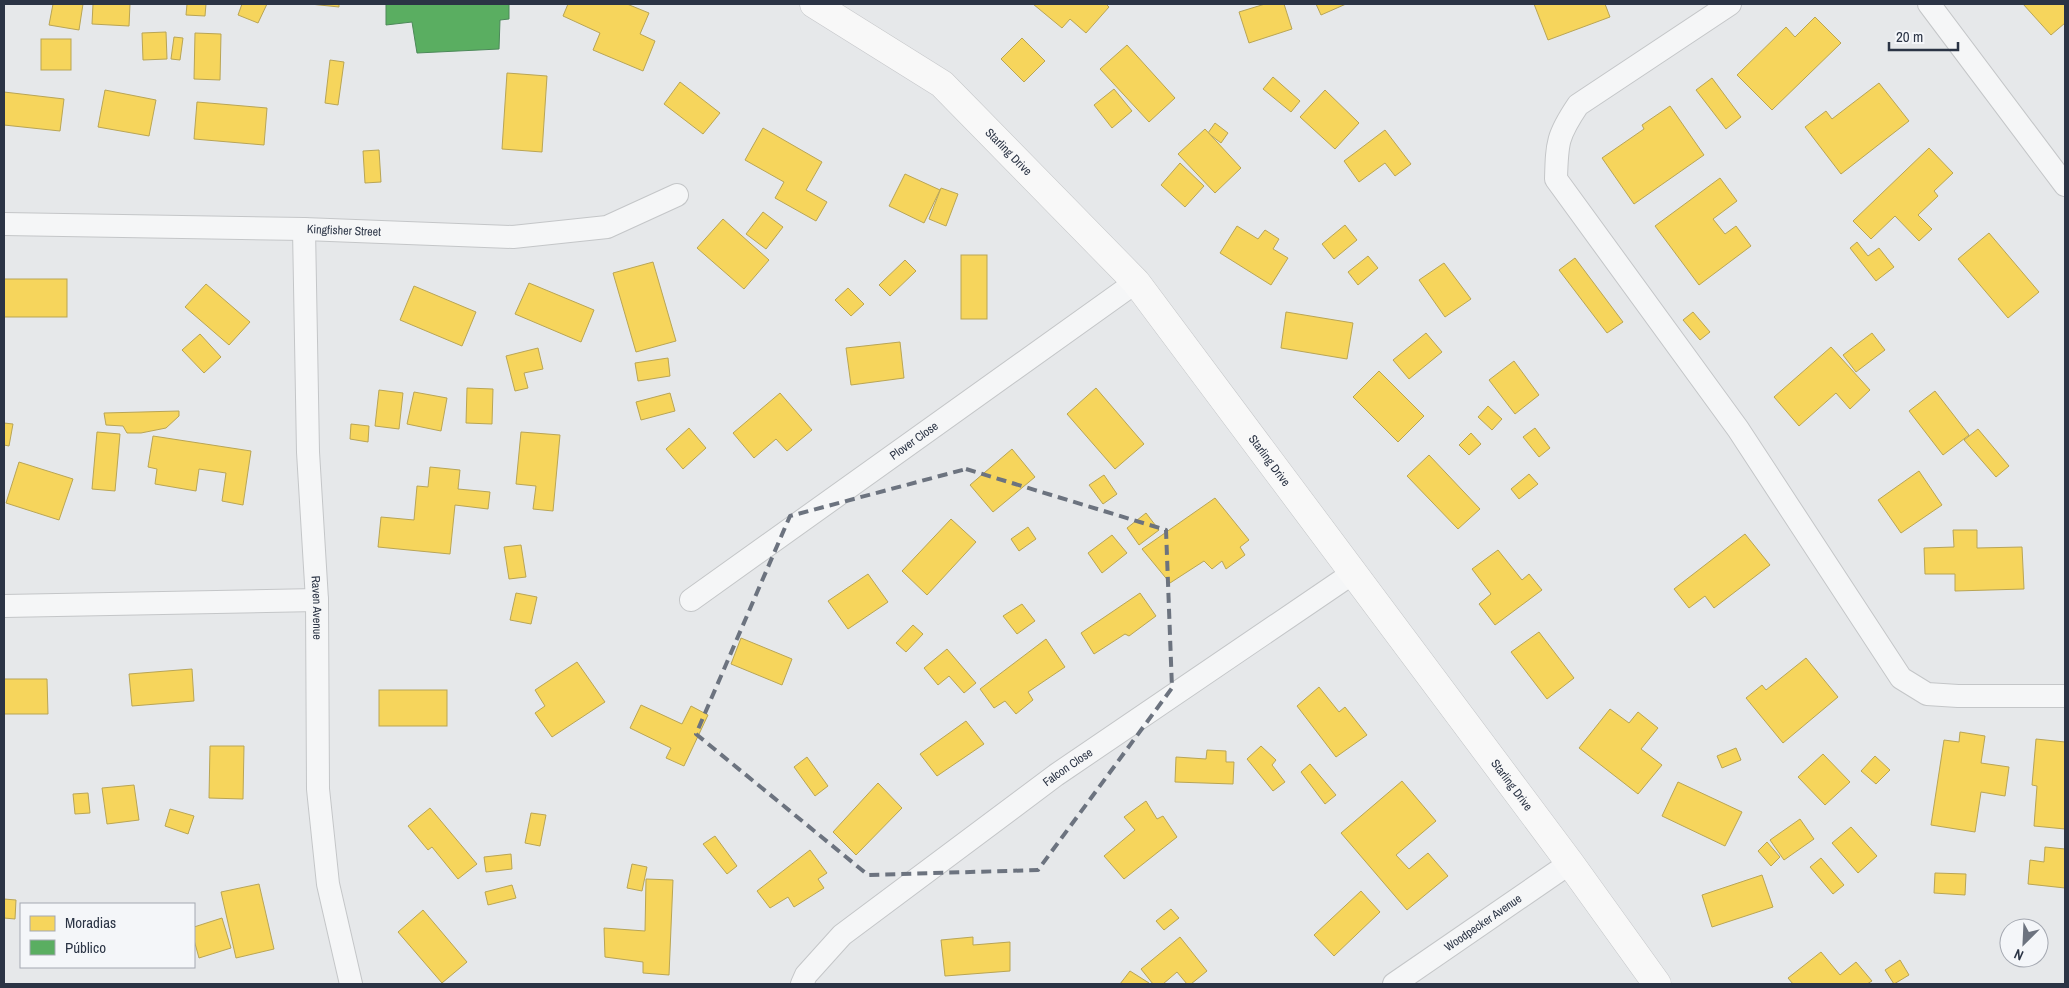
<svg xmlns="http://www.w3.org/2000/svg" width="2069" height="988" font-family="'Archivo Narrow',sans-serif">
	<rect width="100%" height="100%" fill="#e6e8ea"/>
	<g fill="#f6d55c" stroke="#b9a555">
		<polygon points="53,4 83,4 79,30 49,25"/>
		<polygon points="93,4 130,4 129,26 92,24"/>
		<polygon points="187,4 206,4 205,16 186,15"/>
		<polygon points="242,4 267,4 258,23 238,15"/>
		<polygon points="310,4 339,4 339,7"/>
		<polygon points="568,4 627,4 649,13 640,34 655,41 643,71 593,50 600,33 563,16"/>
		<polygon points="1033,4 1106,4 1109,7 1086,33 1070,19 1062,28"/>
		<polygon points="1265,4 1284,4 1292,29 1249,43 1239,12"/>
		<polygon points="1316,4 1346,4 1321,15"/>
		<polygon points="1534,4 1605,4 1610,17 1548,40"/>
		<polygon points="2023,4 2065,4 2065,23 2051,35"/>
		<polygon points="1815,17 1841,43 1772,110 1737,75 1786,27 1795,37"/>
		<polygon points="166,32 167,59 143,60 142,33"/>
		<polygon points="195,33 221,34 220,80 194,79"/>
		<polygon points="174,37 183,38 180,60 171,59"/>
		<polygon points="1022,38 1045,61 1024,82 1001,59"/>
		<rect x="41" y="39" width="30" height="31"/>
		<polygon points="1127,45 1175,98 1149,122 1100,69"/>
		<polygon points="330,60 344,62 338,105 325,103"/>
		<polygon points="507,73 547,76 542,152 502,149"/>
		<polygon points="1273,77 1300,101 1291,112 1263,89"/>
		<polygon points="1712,78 1741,117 1726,129 1696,90"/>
		<polygon points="680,82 720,113 703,134 664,104"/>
		<polygon points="1879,83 1909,121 1841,174 1805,127 1826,111 1832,119"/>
		<polygon points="1114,89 1132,111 1112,128 1094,105"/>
		<polygon points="105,90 156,100 149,136 98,127"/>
		<polygon points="1325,90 1359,123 1335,149 1300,117"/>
		<polygon points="4,92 64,99 60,131 4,125"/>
		<polygon points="197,102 267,108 264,145 194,139"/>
		<polygon points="1670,106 1704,155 1634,204 1602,158 1644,129 1642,125"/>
		<polygon points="1215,123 1228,133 1221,143 1208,133"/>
		<polygon points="763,128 822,162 806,190 827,202 816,221 775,198 784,182 745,160"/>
		<polygon points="1205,129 1241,168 1215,193 1178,154"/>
		<polygon points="1385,130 1411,164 1395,176 1385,163 1359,182 1344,161"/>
		<polygon points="1929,148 1953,173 1934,191 1938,196 1918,215 1932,229 1919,241 1895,216 1871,239 1853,221"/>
		<polygon points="379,150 381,182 365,183 363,151"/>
		<polygon points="1180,163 1204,186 1185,207 1161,185"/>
		<polygon points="905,174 940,190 924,223 889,206"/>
		<polygon points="1720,178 1737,201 1713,219 1725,234 1736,226 1751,246 1699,285 1655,226"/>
		<polygon points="941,188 958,194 946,226 929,219"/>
		<polygon points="763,212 783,227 766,249 746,234"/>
		<polygon points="723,219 769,260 744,289 697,248"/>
		<polygon points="1345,225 1357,240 1334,259 1322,244"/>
		<polygon points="1237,226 1258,239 1265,230 1279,239 1273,249 1288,258 1271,285 1220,253"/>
		<polygon points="1989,233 2039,292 2008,318 1958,259"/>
		<polygon points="1857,242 1868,256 1879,248 1894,267 1876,281 1850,248"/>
		<rect x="961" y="255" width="26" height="64"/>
		<polygon points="1368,256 1378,268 1358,285 1348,272"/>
		<polygon points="1575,258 1623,322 1607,333 1559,270"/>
		<polygon points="905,260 916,271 890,296 879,285"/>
		<polygon points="653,262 676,341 636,352 613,273"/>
		<polygon points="1444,263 1471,299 1445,317 1419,280"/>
		<rect x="4" y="279" width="63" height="38"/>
		<polygon points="529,283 594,310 581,342 515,314"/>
		<polygon points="206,284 250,322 229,345 185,307"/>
		<polygon points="414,286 476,312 462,346 400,320"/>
		<polygon points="848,288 864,304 851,316 835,300"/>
		<polygon points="1286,312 1353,323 1347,359 1281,348"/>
		<polygon points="1693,312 1710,332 1700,340 1683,320"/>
		<polygon points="1426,333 1442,352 1409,379 1393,360"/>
		<polygon points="1872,333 1885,350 1856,372 1843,355"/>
		<polygon points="200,334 221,357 204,373 182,350"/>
		<polygon points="900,342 904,378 851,385 846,348"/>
		<polygon points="1831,347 1870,390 1850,409 1836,393 1799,426 1774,397"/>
		<polygon points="538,348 543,369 524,373 528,388 515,391 506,356"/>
		<polygon points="668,358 670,376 638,381 635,363"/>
		<polygon points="1514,361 1539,395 1515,414 1489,380"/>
		<polygon points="1379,371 1424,416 1398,442 1353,397"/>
		<polygon points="467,388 493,389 492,424 466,423"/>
		<polygon points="1096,388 1144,444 1115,469 1067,414"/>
		<polygon points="379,390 403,393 399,429 375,426"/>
		<polygon points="1935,391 1969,435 1943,455 1909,411"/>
		<polygon points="414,392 447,398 441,431 407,424"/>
		<polygon points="670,393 675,411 641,420 636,402"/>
		<polygon points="780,393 812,430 787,451 776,439 754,458 733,433"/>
		<polygon points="1488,406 1502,419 1492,430 1478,417"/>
		<polygon points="179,411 179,416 166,428 141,433 127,433 123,426 106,425 104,413"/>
		<polygon points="4,423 13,424 9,446 4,445"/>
		<polygon points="351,424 369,426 368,442 350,439"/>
		<polygon points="689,428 706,448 683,469 666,449"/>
		<polygon points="1535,428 1550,448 1539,457 1523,437"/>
		<polygon points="1978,429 2009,466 1996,477 1964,440"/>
		<polygon points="97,432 120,434 115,491 92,489"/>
		<polygon points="521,432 560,435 553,511 533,509 536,486 516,484"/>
		<polygon points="1471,433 1481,444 1469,455 1459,445"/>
		<polygon points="153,436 251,451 243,505 222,501 226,473 199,469 196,491 155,484 157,469 148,467"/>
		<polygon points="1012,449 1035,477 993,512 970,485"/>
		<polygon points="1429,455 1480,509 1458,529 1407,476"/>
		<polygon points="19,462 73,479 59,520 6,503"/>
		<polygon points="430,467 460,470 458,489 490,492 488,509 455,505 450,554 378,547 381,517 414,520 417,486 428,487"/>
		<polygon points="1919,471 1942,505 1901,533 1878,500"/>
		<polygon points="1529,474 1538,484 1519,499 1511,489"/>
		<polygon points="1104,475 1117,494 1103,504 1089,485"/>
		<polygon points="1215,498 1249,540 1240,547 1245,555 1226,569 1222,561 1212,569 1204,561 1170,583 1142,549"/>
		<polygon points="1146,513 1159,530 1139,545 1127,528"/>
		<polygon points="951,519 976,542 927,595 902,571"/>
		<polygon points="1028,527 1036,539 1019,551 1011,539"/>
		<polygon points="1953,530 1977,530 1977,548 2022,547 2024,589 1955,591 1955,574 1925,574 1924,548 1954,547"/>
		<polygon points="1745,534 1770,565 1714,608 1705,596 1689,608 1674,589"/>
		<polygon points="1112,535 1127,553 1102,573 1088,553"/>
		<polygon points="521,545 526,577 509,579 504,547"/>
		<polygon points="1498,550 1522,580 1529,574 1542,590 1495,625 1479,604 1491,594 1472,569"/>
		<polygon points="868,574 888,602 848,629 828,601"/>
		<polygon points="516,593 537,597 531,624 510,620"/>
		<polygon points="1140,593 1156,616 1129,636 1125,634 1094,654 1081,633"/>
		<polygon points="1022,604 1035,621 1017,634 1003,616"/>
		<polygon points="913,625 923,634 906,652 896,643"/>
		<polygon points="1539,632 1574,678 1547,699 1511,652"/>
		<polygon points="741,638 792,659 782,685 731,664"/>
		<polygon points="1046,639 1065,667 1028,692 1033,700 1016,714 1005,701 994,708 980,689"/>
		<polygon points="947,649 976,683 964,693 949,676 938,685 924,668"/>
		<polygon points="1806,658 1838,697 1783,743 1746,698 1762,685 1766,690"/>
		<polygon points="577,662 605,702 552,737 535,713 545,706 535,690"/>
		<polygon points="192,669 194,701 132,706 129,674"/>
		<polygon points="4,679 47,679 48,714 4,714"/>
		<polygon points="1319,687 1339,712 1345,707 1367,735 1336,757 1297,706"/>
		<rect x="379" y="690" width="68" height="36"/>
		<polygon points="641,705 682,724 691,706 708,715 684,766 666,758 671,748 630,728"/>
		<polygon points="1610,709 1629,723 1638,712 1658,728 1641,749 1662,765 1638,794 1579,748"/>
		<polygon points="966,721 984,744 937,776 920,754"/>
		<polygon points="1960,732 1985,736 1981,763 2009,767 2005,796 1981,792 1975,832 1931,825 1944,740 1959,742"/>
		<polygon points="2036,739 2065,742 2065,829 2034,826 2037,786 2032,785"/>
		<polygon points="210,746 244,746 243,799 209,798"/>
		<polygon points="1261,746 1276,760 1272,765 1285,782 1273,791 1247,759"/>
		<polygon points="1736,748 1741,760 1722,768 1717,756"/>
		<polygon points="1207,750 1226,751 1226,762 1234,762 1233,784 1175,782 1176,757 1206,759"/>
		<polygon points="1823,754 1850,782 1825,805 1798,777"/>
		<polygon points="1875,756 1890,770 1876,784 1861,771"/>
		<polygon points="807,757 828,786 815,796 794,767"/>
		<polygon points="1310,764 1336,795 1325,804 1301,772"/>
		<polygon points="1402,781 1436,821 1396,855 1409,869 1428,853 1448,876 1407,910 1341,833"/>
		<polygon points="1678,782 1742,812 1725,846 1662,816"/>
		<polygon points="878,783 902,808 856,855 833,832"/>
		<polygon points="134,785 139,820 107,824 102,788"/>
		<polygon points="88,793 90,813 75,814 73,794"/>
		<polygon points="1146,801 1157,819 1163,816 1177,837 1124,879 1104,856 1135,830 1124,817"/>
		<polygon points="430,808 477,864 458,879 432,847 428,850 408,826"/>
		<polygon points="170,809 194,816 188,834 165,826"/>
		<polygon points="531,813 546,815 540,846 525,843"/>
		<polygon points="1800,819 1814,839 1784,860 1770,840"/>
		<polygon points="1851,827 1877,856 1858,873 1832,843"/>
		<polygon points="715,836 737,866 727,874 703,844"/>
		<polygon points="1767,842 1780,857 1771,866 1758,851"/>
		<polygon points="2045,847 2065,849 2065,888 2028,884 2030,860 2044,862"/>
		<polygon points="810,850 827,873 818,879 824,888 794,907 788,897 770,908 757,891"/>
		<polygon points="511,854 512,869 486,872 484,857"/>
		<polygon points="1821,858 1844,885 1833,894 1810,867"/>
		<polygon points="632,864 647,867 642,891 627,888"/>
		<polygon points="1935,873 1966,874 1965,895 1934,893"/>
		<polygon points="1762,875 1773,907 1712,927 1702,895"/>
		<polygon points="646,879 673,880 669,975 643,973 643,962 605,957 604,928 645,931"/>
		<polygon points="259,884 274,949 236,958 221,892"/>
		<polygon points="512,885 516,898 488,905 485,892"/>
		<polygon points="1361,891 1380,912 1334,956 1314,935"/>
		<polygon points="4,899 16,900 15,919 4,918"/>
		<polygon points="1171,909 1179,918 1164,930 1156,921"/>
		<polygon points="423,910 467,962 442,983 398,932"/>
		<polygon points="222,918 231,948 199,958 194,940 194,927"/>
		<polygon points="973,937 973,945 1010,942 1010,971 945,976 941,940"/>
		<polygon points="1180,937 1207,971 1191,984 1187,984 1177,972 1163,984 1153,984 1141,969"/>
		<polygon points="1821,952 1840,975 1856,962 1872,981 1867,984 1793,984 1788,978"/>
		<polygon points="1900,960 1909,975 1894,984 1885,970"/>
		<polygon points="1130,971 1149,983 1148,984 1120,984"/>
	</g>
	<polygon fill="#5aae61" stroke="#4c8959" points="386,4 509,4 509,19 500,20 499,49 417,53 412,22 386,25"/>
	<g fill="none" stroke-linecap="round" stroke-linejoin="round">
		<defs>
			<g id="street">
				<path d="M1730 4 1578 105C1557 136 1557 143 1556 179L1738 429 1901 678 1927 694 1958 696H2065"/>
				<polyline points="1929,4 2065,185"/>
				<path id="s1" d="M4 224 304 229 513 237 607 227 677 195"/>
				<path id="s2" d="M304 229 308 452 317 600 318 789 328 884 351 984"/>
				<path id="s3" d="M691 600 1136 282"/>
				<polyline points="4,606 317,600"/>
				<path id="s4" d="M802 984 806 975 842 935 1056 775 1353 573"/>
				<path id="s5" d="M1394 984 1570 863"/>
			</g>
			<g id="secondary">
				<path id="s6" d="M814 4 942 84 1136 282 1570 863 1657 984"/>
			</g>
		</defs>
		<use href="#street" stroke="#c4c6c8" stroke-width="24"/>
		<use href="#secondary" stroke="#c4c6c8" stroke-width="29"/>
		<use href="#street" stroke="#f5f6f7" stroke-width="22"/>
		<use href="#secondary" stroke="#f8f8f8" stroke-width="28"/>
	</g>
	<path fill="none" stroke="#6c737f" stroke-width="4" stroke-dasharray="10 6" stroke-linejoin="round" d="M966 469 1166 530 1172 688 1038 870 868 875 696 734 790 516Z"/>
	<g text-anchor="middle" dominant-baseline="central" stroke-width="5" stroke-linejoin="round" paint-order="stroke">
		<g font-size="12" fill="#2b3445" stroke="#f4f6f9">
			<text stroke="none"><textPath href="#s6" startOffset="246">Starling Drive</textPath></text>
			<text stroke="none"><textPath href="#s1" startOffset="340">Kingfisher Street</textPath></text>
			<text stroke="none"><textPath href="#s3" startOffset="274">Plover Close</textPath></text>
			<text stroke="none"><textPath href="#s6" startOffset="651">Starling Drive</textPath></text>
			<text stroke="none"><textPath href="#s2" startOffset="379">Raven Avenue</textPath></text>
			<text stroke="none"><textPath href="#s4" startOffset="345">Falcon Close</textPath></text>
			<text stroke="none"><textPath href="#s6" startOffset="1056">Starling Drive</textPath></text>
			<text stroke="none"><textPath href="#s5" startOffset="108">Woodpecker Avenue</textPath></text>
		</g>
	</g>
	<rect width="2069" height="988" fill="none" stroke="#2b3445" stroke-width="10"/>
	<rect x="20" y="903" width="175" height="65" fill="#f4f6f9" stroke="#a4a8b1"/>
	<rect x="30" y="916" width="25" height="15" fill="#f6d55c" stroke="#a4a8b1"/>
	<text x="65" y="928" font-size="15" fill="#2b3445">Moradias</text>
	<rect x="30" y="940" width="25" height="15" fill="#5aae61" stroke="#a4a8b1"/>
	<text x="65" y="953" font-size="15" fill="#2b3445">Público</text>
	<g transform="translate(2024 943) rotate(204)"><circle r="24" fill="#f4f6f9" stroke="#a4a8b1"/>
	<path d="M0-4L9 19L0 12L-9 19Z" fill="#6c737f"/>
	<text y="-8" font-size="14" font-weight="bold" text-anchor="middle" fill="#2b3445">N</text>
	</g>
	<path d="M1889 42v8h69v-8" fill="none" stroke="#2b3445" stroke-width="2.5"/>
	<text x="1896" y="42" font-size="15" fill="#2b3445" stroke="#f4f6f9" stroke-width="4" paint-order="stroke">20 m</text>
</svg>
